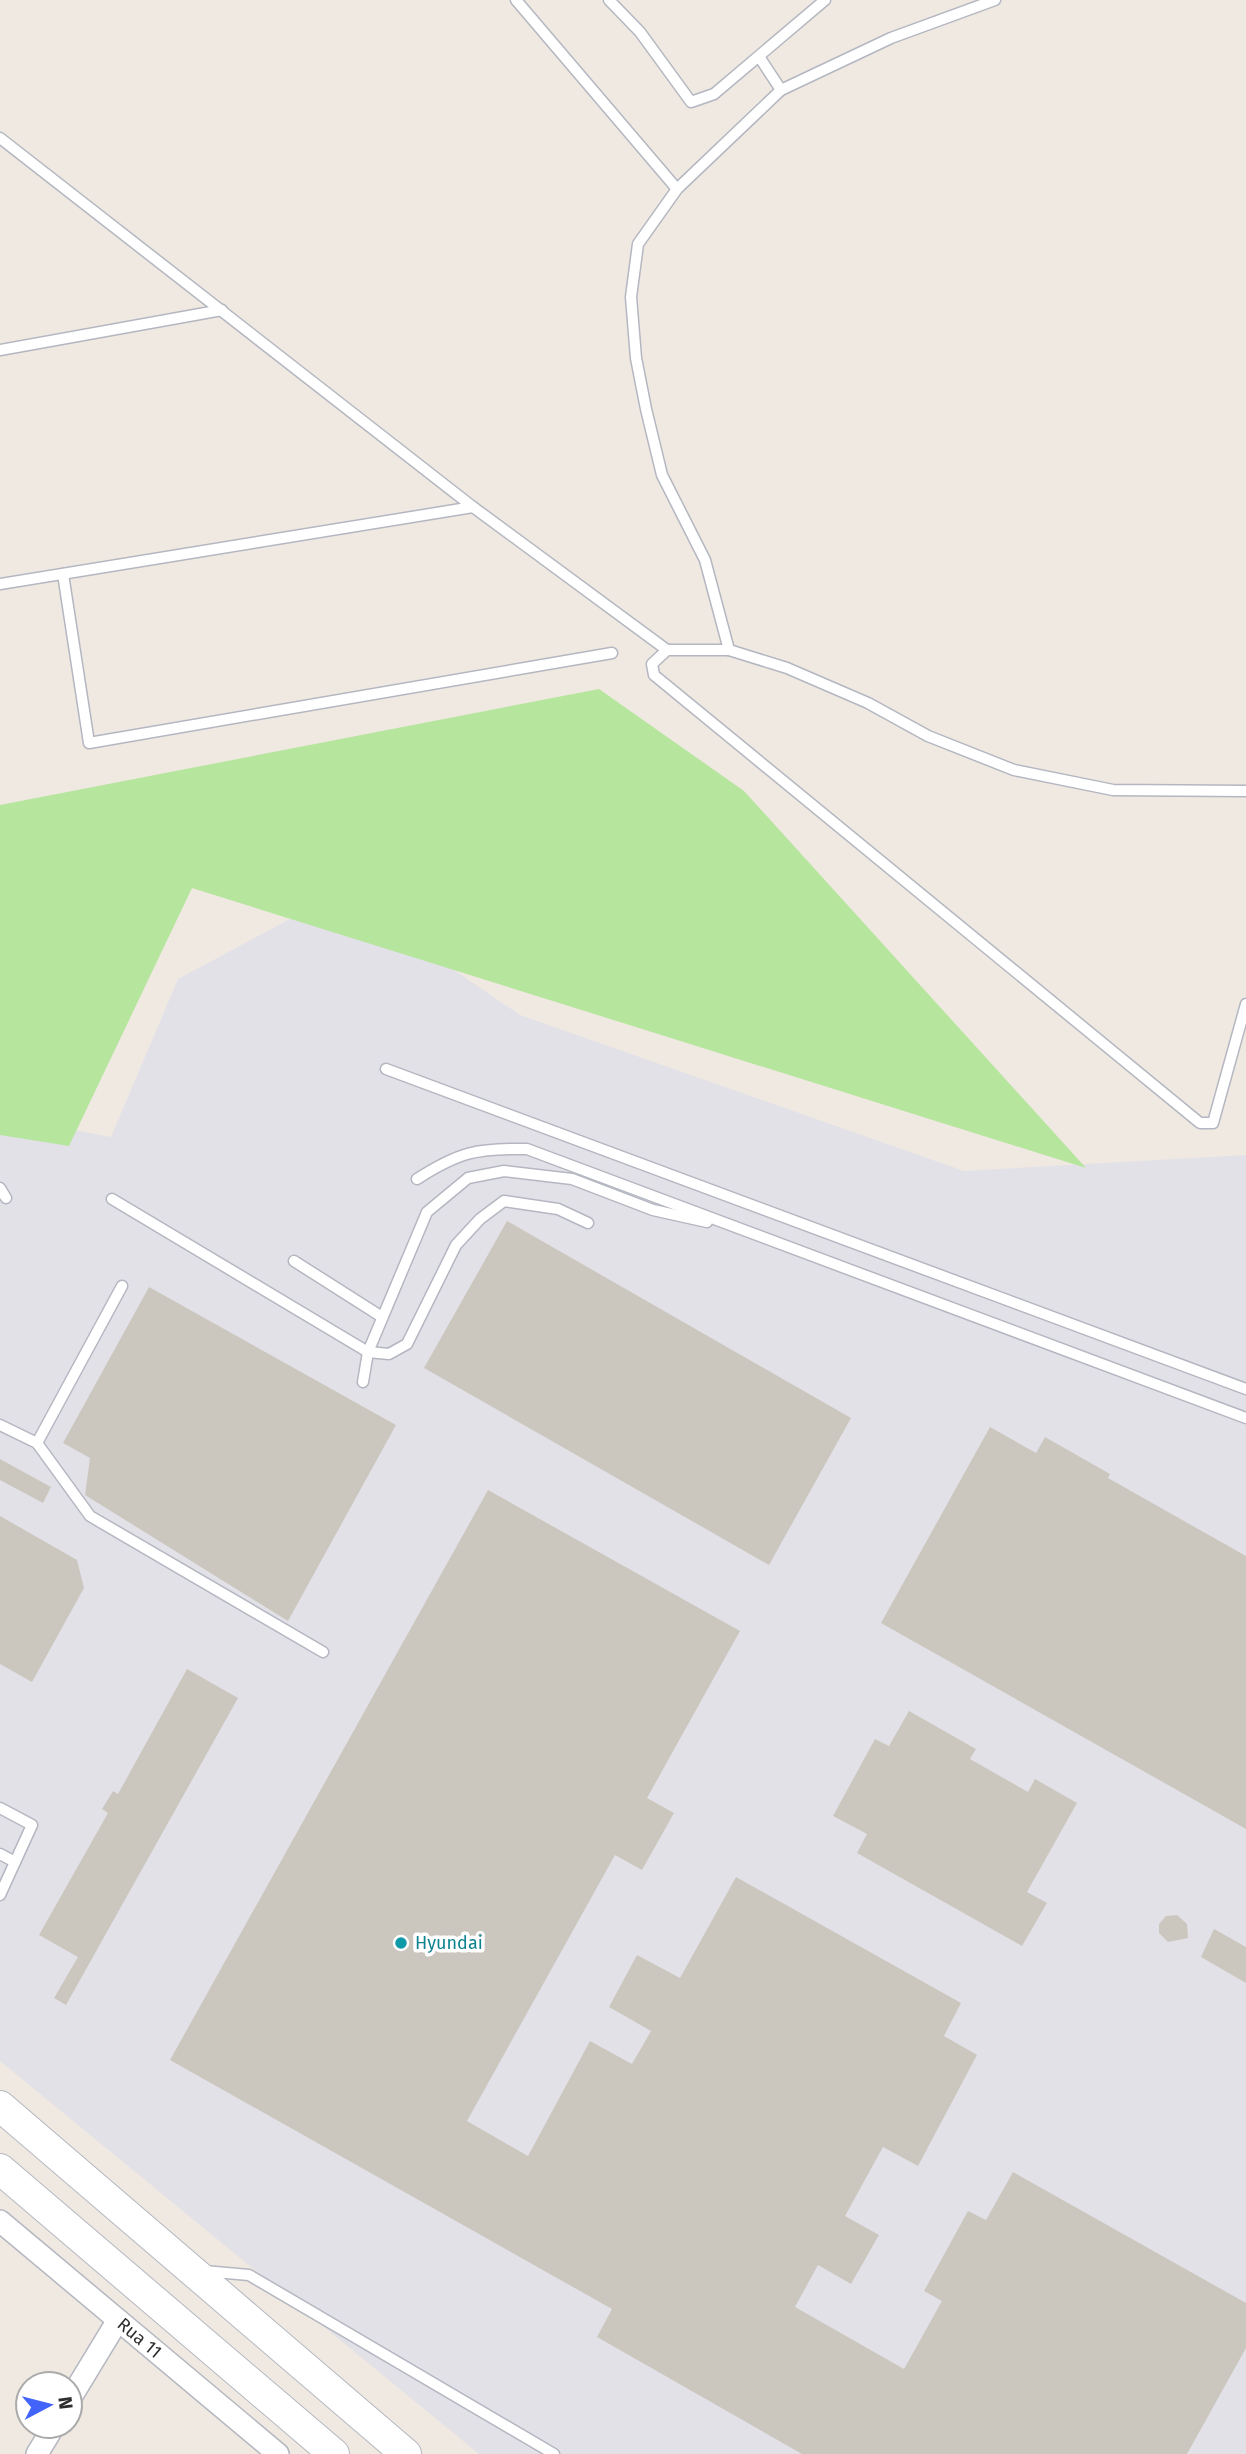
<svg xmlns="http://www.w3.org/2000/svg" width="1246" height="2454" font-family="'Fira Sans',sans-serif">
	<rect width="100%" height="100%" fill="#efe9e1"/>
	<polygon fill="#e3e1e8" points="290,919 416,944 520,1015 964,1171 1246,1155 1246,2454 479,2454 0,2061 0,1116 111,1137 178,979"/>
	<polygon fill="#b6e59e" points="599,689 744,791 1086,1168 192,888 69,1146 0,1135 0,805"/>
	<g fill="#cbc7bf">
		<polygon points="507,1221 851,1418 769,1565 424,1368"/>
		<polygon points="149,1287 396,1425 288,1621 85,1495 90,1458 63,1443"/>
		<polygon points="990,1427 1036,1453 1045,1437 1110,1474 1108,1478 1246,1556 1246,1829 881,1623"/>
		<polygon points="0,1459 51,1487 43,1503 0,1480"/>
		<polygon points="488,1490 740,1631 647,1798 674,1813 642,1870 615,1855 467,2121 528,2156 590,2041 632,2064 651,2031 609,2007 637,1955 680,1978 736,1877 961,2003 944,2036 977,2055 918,2166 883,2147 845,2216 879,2235 851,2284 818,2265 795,2307 904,2369 942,2301 924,2291 968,2211 986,2220 1013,2172 1246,2303 1246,2348 1187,2454 802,2454 597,2337 612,2309 170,2060"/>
		<polygon points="0,1516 77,1560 84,1588 32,1682 0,1664"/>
		<polygon points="187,1669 238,1698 66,2005 54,1998 78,1957 39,1935 108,1813 102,1809 113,1791 118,1794"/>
		<polygon points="909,1711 976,1749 970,1759 1028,1792 1035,1779 1077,1803 1027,1892 1047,1903 1022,1946 857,1853 867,1834 833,1816 875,1739 889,1746"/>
		<polygon points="1177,1915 1187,1924 1188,1938 1168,1942 1159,1933 1159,1924 1166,1916"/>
		<polygon points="1214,1929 1246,1947 1246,1983 1201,1957"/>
	</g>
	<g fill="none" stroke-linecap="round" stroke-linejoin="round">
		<defs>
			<g id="service">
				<polyline points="516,0 677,189"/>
				<polyline points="609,0 640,32 691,102 714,94 825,0"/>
				<polyline points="760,58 781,90"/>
				<polyline points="0,138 473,507 667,650"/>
				<polyline points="0,350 222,310"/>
				<polyline points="63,574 89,743 612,653"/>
				<polyline points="0,584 473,507"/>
				<polyline points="729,650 705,560 662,475 646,409 636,358 631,297 638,244 677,189 781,90 891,38 995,0"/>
				<polyline points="1246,791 1113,790 1014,770 928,736 868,703 787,668 729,650 667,650 652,664 654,675 1200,1123 1213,1123 1246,1004"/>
				<polyline points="386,1069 1246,1389"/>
				<path d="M417 1179C459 1152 477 1148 527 1149L1246 1418"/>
				<polyline points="0,1188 6,1198"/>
				<polyline points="112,1199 368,1352 389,1354 407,1344 456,1245 480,1219 504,1201 558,1209 588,1223"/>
				<polyline points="294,1261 382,1317"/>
				<polyline points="122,1286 37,1443 90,1516 323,1652"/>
				<polyline points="363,1382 368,1352 427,1212 468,1178 504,1171 572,1179 653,1210 707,1222"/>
				<polyline points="0,1425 37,1443"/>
				<polyline points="0,1808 32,1825 0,1895"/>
				<polyline points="0,1854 15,1862"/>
				<polyline points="204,2271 249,2275 554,2454"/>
			</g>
			<g id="minor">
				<path id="s1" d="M0 2221 278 2454"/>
				<polyline points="70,2399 118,2320"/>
				<polyline points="37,2454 54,2426"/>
			</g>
			<g id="secondary">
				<polyline points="0,2106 406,2454"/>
				<polyline points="0,2169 334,2454"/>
			</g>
		</defs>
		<use href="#service" stroke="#b4b7c1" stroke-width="13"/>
		<use href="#minor" stroke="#b4b7c1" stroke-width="24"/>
		<use href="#secondary" stroke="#b4b7c1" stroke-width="32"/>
		<use href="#service" stroke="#fff" stroke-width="10"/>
		<use href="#minor" stroke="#fff" stroke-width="21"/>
		<use href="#secondary" stroke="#fff" stroke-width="30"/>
	</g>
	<circle fill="#0f9aa8" stroke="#fff" stroke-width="2.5" cx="401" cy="1943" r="7"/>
	<g text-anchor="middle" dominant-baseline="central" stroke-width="7" stroke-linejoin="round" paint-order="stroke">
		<g font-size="18" fill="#0d838f" stroke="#fff" text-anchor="start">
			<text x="415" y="1943">Hyundai</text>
		</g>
		<g font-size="18" fill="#2e2e2e" stroke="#fff">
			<text stroke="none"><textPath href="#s1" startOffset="182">Rua 11</textPath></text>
		</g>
	</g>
	<g transform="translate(49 2405) rotate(83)"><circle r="33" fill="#ffffff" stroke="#ababab" stroke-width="2"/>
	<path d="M0-5L12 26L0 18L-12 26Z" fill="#4264fb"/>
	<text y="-10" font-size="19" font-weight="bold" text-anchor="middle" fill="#2e2e2e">N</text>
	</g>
</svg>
